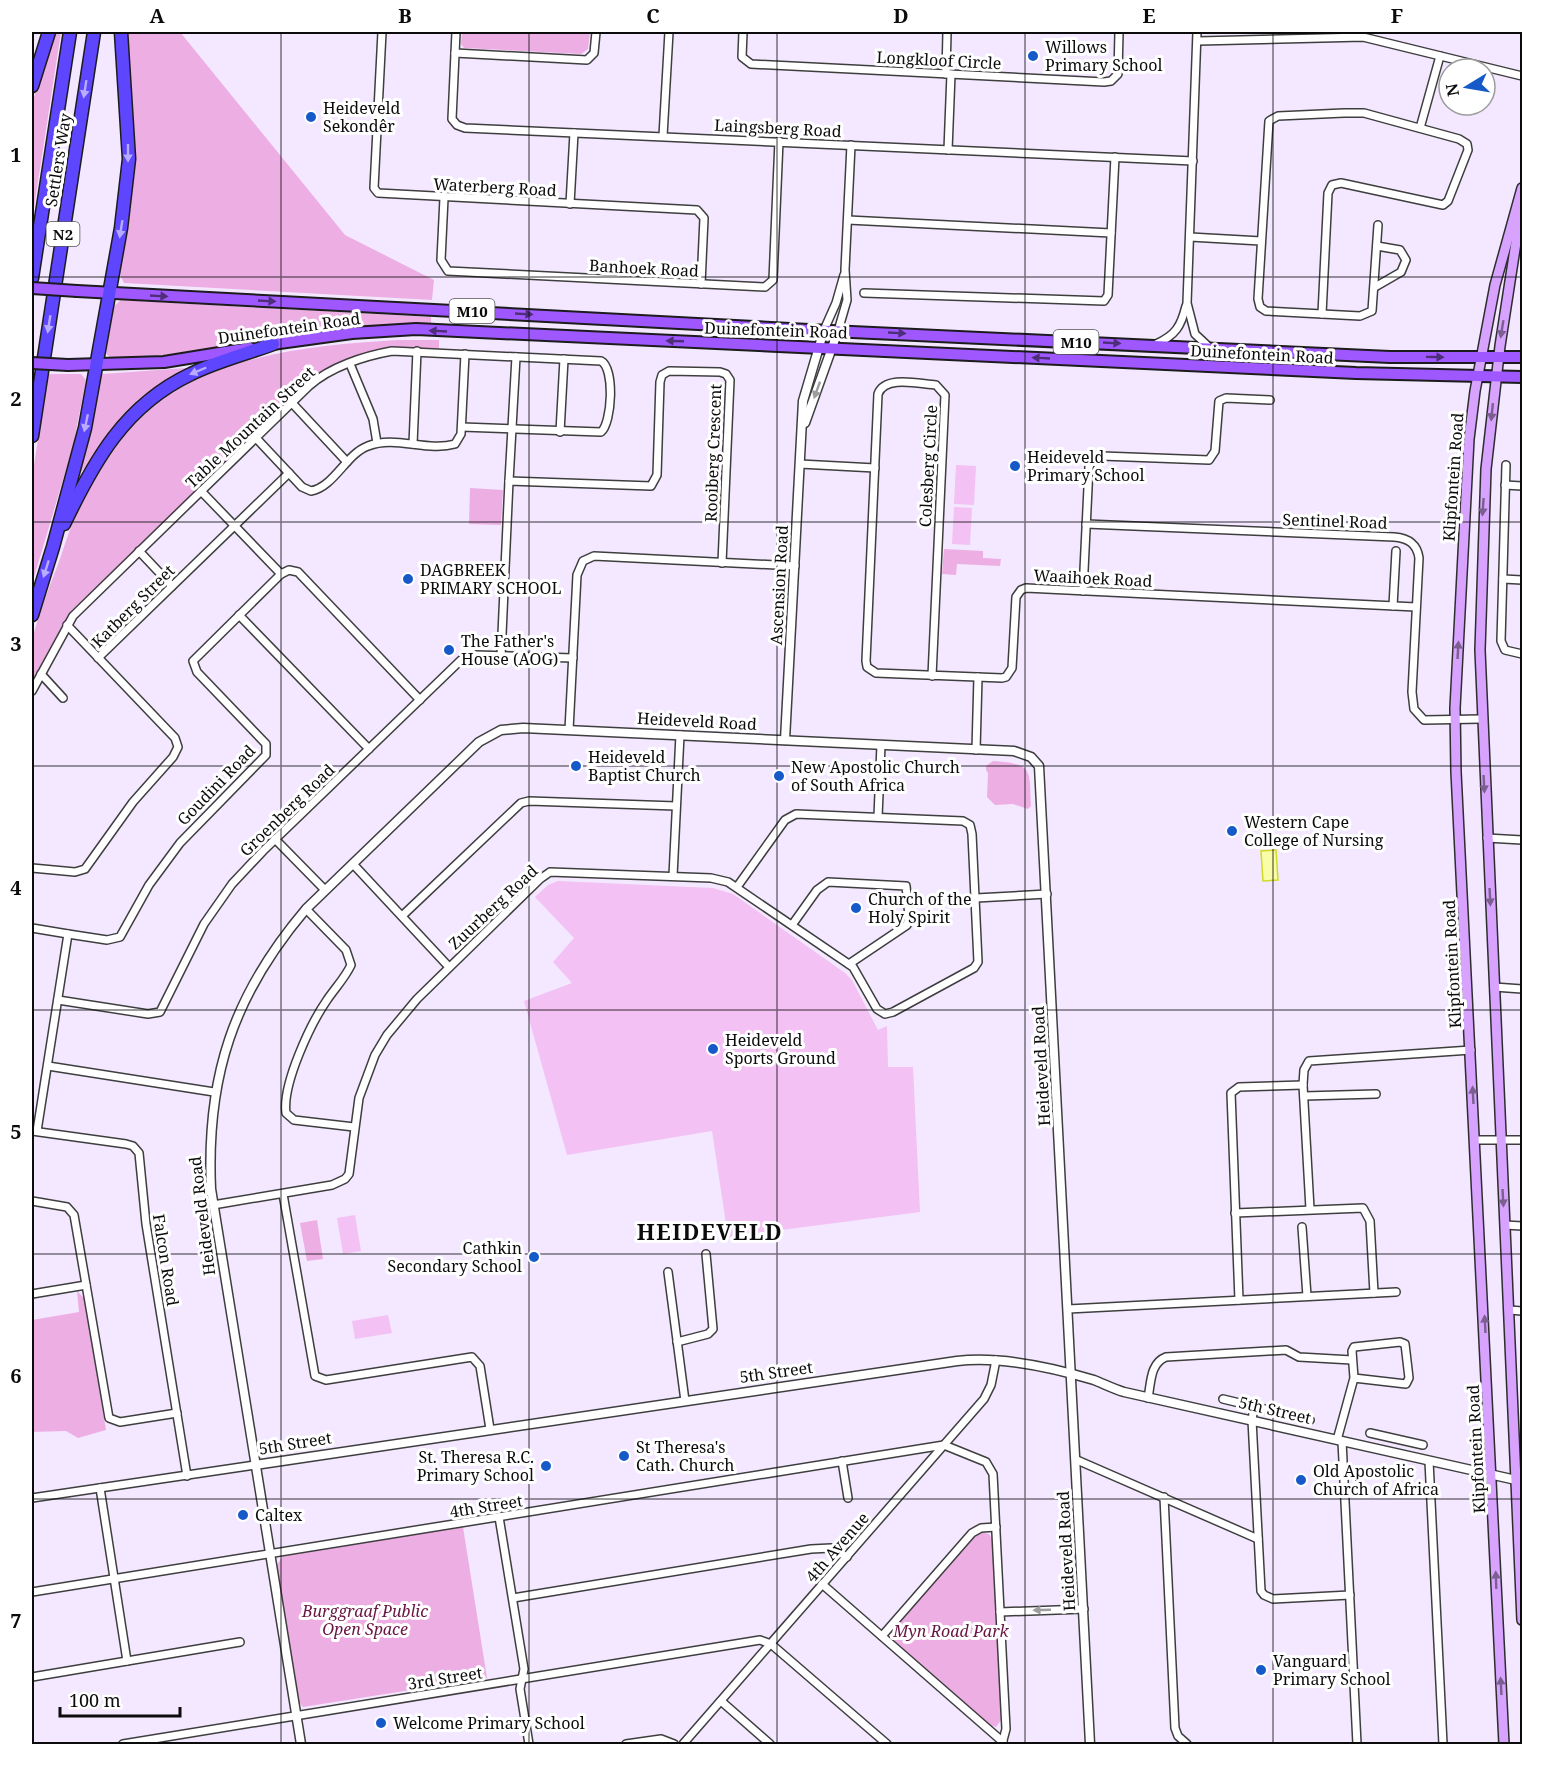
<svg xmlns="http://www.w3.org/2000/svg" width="1554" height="1776" font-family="'Noto Serif',serif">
	<rect width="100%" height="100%" fill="#f3e8ff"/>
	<g fill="#edaee4">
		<polygon points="56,32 61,32 32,221 32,103"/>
		<polygon points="126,32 180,32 345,235 434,280 432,300 124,283 120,275 120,261 130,196"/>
		<polygon points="462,32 590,32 588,49 581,54 464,48 461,44"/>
		<polygon points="121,300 431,317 431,324 338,328 190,353 111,359 106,353 114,306"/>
		<path d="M397 340H439V350C376 346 354 353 302 389L72 610 32 687C32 673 29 656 32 642 38 613 51 584 61 556 73 518 93 468 118 438 185 358 298 346 397 340Z"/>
		<polygon points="186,368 187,371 123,418 79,475 102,374"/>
		<polygon points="48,374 81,374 86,380 73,446 32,584 32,478"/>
		<polygon points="470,488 503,490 501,525 469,524"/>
		<polygon points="944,549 983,551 983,558 1001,559 1000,566 957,564 956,575 942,574"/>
		<path d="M993 761C1034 764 1029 769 1031 806L1028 809 1013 804 995 805 987 797 988 773 986 770V766Z"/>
		<polygon points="317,1220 323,1259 307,1261 300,1223"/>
		<polygon points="77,1291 84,1298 106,1430 78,1438 66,1431 32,1432 32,1320 79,1312"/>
		<polygon points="463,1527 487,1678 303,1707 299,1702 276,1566 283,1556"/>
		<polygon points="980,1532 989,1534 993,1541 1002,1719 996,1727 990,1725 896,1643 891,1635 894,1628 975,1535"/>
	</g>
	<g fill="#f3c1f3">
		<polygon points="956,465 976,466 974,505 954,504"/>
		<polygon points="954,507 972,508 970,545 952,544"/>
		<polygon points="558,881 713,888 733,894 845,973 852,980 878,1030 887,1026 888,1067 913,1067 920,1212 728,1237 712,1131 567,1155 524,1001 572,983 553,962 574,938 535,897 548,885"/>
		<polygon points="355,1215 361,1251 343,1254 337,1218"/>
		<polygon points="388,1315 392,1333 355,1339 352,1321"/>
	</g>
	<polygon fill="#f9fda7" stroke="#cfdb26" stroke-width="1.5" points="1276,850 1278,880 1263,881 1261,851"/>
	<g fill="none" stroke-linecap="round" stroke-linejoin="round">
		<defs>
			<g id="minor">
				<polyline points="382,32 374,188 378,193 697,210 704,218 701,284"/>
				<polyline points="456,32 452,119 457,125 465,128 1193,161"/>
				<polyline points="743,32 742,57 751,64 1104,82 1111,81 1118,74 1119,32"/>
				<polyline points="1197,32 1187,303 1195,334 1210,348"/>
				<polyline points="1198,41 1363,37 1522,76"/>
				<polyline points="455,53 587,60 594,53 596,32"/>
				<polyline points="946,74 947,32"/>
				<polygon points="1344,113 1364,113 1459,139 1467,144 1468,150 1448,201 1443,205 1341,183 1332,185 1328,193 1322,314 1266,311 1260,307 1258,299 1269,121 1278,116"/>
				<polyline points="1420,128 1440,56"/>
				<polyline points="663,136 669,32"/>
				<polyline points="948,150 951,74"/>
				<polyline points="444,198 441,260 448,271 765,287 773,280 779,141"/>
				<polyline points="570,204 574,133"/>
				<polyline points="848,220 1111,233"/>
				<polyline points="1190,237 1261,241"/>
				<polyline points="1375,287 1401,272 1406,260 1400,250 1377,246"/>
				<polyline points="864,293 1104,301 1108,295 1115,157"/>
				<polyline points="1322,314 1360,316 1372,311 1378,225"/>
				<polyline points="824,330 836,303 844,275"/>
				<polyline points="838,331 847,300 845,270 851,145"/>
				<path d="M1156 344C1176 335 1181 326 1186 306"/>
				<polyline points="350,364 373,419 377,443"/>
				<polyline points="292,403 347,462"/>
				<polyline points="560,432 564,359"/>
				<path d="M256 438 302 487 311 491C334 487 346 454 368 446 395 435 427 452 455 444L461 434 465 354"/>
				<polyline points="413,444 417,351"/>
				<polyline points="800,464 875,468"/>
				<polyline points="1506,465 1501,641 1505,650 1522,654"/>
				<polyline points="509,481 516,357"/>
				<polyline points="1505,485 1522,486"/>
				<polyline points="201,491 281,574"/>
				<path d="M1086 524 1394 537C1407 538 1417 543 1419 558L1412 692 1414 709 1424 720 1481 719"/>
				<polyline points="139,551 172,586"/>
				<polyline points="1503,579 1522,580"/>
				<polyline points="1083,591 1089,467 1092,460 1102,456 1209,460 1215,451 1219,401 1226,398 1270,400"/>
				<polyline points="1393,606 1396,551"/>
				<polyline points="239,615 369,749"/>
				<polyline points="501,656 509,481 651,486 657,475 660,382 662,375 669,371 720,372 726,374 730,380 722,563"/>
				<polyline points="98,658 289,473"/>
				<polyline points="41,674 63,698"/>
				<path d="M932 676 945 395 936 385C919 384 885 375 878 394L866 661 867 667 876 673 1002 678 1006 677 1012 668 1016 597 1021 590 1026 588 1416 607"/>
				<path d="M32 691 73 616 309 386C330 367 364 356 392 351L601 361C615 368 612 423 601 432L462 427"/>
				<polyline points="569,730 577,575 583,561 594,556 795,566"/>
				<polyline points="976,750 978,677"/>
				<polyline points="878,817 881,745"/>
				<polyline points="1487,838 1522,840"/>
				<polyline points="275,839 325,890"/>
				<polyline points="353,864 449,967"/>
				<polyline points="32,868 75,872 85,869 133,802 173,757 178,747 175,738 67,625"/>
				<polyline points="673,876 680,735"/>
				<polyline points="976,898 1047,894"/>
				<path d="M306 909 346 950 351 965C345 978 335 988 327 1000 311 1023 282 1084 286 1113L294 1120 354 1127"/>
				<polyline points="402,916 521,803 529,801 676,806"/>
				<polyline points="792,925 817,890 828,882 906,886 909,916 907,925 849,964"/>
				<polyline points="32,928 68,934 37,1131"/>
				<polyline points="68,934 107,940 120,937 149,885 180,843 266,755 266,744 197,672 193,661 281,574 289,570 298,572 420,700"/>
				<polyline points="1494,987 1522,989"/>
				<polyline points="58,1000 148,1014 160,1012 204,924 232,884 263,851 461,660 475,655 573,658"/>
				<polyline points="48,1066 214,1092"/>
				<polyline points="1304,1096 1376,1094"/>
				<polyline points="32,1131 126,1144 133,1146 139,1153 146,1224 187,1476"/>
				<polyline points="1476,1140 1522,1140"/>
				<polyline points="283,1194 315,1376 326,1380 472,1357 480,1366 490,1429"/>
				<polyline points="32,1201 67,1207 74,1215 109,1418 120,1422 177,1413"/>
				<polyline points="213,1205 332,1185 345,1179 349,1174 359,1098 375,1055 387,1035 417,999 540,879 550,872 711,878 728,882 853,967 877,1009 885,1014 893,1012 974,968 978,962 972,834 970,825 963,821 796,814 785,820 737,887"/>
				<polyline points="1310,1209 1303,1085 1304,1070 1309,1061 1471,1050"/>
				<polyline points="1235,1213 1363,1208 1370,1221 1374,1293"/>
				<polyline points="1505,1225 1522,1226"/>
				<polyline points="1302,1227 1307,1296"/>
				<polyline points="668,1272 685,1401"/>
				<polyline points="32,1294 86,1285"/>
				<polyline points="1239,1300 1231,1093 1239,1087 1303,1085"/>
				<polyline points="1068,1309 1396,1292"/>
				<polyline points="1509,1310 1522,1311"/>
				<polyline points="677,1342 708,1334 713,1329 706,1254"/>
				<path d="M1148 1398C1151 1383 1150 1363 1166 1357L1286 1350 1299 1357 1352 1360"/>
				<polyline points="1223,1399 1310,1420"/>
				<polyline points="1254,1407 1252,1420 1261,1591 1264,1595 1273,1599 1350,1595"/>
				<polyline points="1370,1433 1423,1445"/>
				<polyline points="1337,1440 1354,1378 1352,1351 1354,1347 1400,1342 1405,1344 1409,1378 1406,1384 1354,1378"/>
				<polyline points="1342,1441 1357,1744"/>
				<polyline points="1077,1460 1258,1539"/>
				<polyline points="842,1461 848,1498"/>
				<polyline points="1429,1461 1443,1744"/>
				<polyline points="100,1488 127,1661"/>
				<polyline points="1164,1497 1175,1728 1178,1736 1187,1744"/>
				<polyline points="32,1498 255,1465"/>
				<polyline points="499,1517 524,1669 520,1689 529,1744"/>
				<polyline points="822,1584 1003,1742"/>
				<polyline points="32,1592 944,1445 986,1462 993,1474 1006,1729 1002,1744"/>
				<polyline points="513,1598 811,1549 831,1548 847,1557"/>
				<polyline points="1000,1612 1084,1609"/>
				<polyline points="882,1636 972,1533 981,1528 996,1527"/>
				<polyline points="32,1677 240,1642"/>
				<polyline points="721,1701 770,1744"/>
				<polyline points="123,1744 760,1640 771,1644 887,1744"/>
				<polyline points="626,1744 661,1739 674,1744"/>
				<polyline points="683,1744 984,1399 991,1385 996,1360"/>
			</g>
			<g id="tertiary">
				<polyline points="805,423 838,331"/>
				<polyline points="785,740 803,401 824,330"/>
				<path d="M255 1465 957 1361C1002 1356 1051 1367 1094 1380 1104 1384 1114 1389 1124 1392L1516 1480"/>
				<path d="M301 1744 211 1189C206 1077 233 995 306 909L479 742 501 730 523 728 1014 751 1031 757 1039 766 1090 1744"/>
			</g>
			<g id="secondary">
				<polyline points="1521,210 1500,346 1486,469 1480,650 1522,1620"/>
				<polyline points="1504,1744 1456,772 1455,708 1469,439 1475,391 1495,285 1522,188"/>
			</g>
			<g id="primary">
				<polyline points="77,291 809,330 1390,357 1522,357"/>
				<polyline points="265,345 352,333 416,329 1356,373 1522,377"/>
				<polyline points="68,365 164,362 250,348"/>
			</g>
			<g id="motorway">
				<polyline points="32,86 49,32"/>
				<polyline points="32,278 70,32"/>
				<polyline points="32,436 94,32"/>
				<path d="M64 524C94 461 125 405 191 374 217 361 246 354 273 344"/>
				<polyline points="32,615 53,547 85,428 121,228 129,159 121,32"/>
			</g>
		</defs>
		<use href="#minor" stroke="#3e3e3e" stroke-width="10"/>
		<use href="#tertiary" stroke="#3e3e3e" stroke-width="11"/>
		<use href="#secondary" stroke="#2d2d2d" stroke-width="12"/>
		<use href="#primary" stroke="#1c1c1c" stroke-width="14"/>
		<use href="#motorway" stroke="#1c1c1c" stroke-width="15"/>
		<use href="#minor" stroke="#fff" stroke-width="7"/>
		<use href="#tertiary" stroke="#fff" stroke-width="8"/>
		<use href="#secondary" stroke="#d7a3ff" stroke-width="9"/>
		<use href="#primary" stroke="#9f58ff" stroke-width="10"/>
		<use href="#motorway" stroke="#5e46ff" stroke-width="12"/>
		<defs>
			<g id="primary-bridge">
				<polyline points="32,288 77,291"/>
				<polyline points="32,363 68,365"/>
			</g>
		</defs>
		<use href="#primary-bridge" stroke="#1c1c1c" stroke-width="14" stroke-linecap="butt"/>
		<use href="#primary-bridge" stroke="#9f58ff" stroke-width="10"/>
	</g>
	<defs><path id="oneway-solid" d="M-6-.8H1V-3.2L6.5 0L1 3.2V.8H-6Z" transform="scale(1.5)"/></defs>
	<g fill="#b7acff">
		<use href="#oneway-solid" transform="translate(85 89) rotate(99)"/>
		<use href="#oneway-solid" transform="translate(128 153) rotate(90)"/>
		<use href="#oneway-solid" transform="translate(121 229) rotate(99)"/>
		<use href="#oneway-solid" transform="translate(49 324) rotate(99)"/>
		<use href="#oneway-solid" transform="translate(198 371) rotate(157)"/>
		<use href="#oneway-solid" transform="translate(86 423) rotate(102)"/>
		<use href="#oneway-solid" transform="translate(46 569) rotate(108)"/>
	</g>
	<g fill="#4e2e79">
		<use href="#oneway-solid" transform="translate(159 296) rotate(3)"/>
		<use href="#oneway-solid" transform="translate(267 301) rotate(3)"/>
		<use href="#oneway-solid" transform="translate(524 314) rotate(3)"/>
		<use href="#oneway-solid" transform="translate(438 331) rotate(-177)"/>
		<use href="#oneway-solid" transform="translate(897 333) rotate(3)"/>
		<use href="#oneway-solid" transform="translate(675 341) rotate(-178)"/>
		<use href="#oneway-solid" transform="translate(1112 343) rotate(3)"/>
		<use href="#oneway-solid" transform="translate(1435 357) rotate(1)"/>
		<use href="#oneway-solid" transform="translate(1041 358) rotate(-177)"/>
	</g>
	<g fill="#7b5f91">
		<use href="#oneway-solid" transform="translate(1502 329) rotate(99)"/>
		<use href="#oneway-solid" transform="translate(1492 412) rotate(96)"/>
		<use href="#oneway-solid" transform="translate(1483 507) rotate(94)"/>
		<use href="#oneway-solid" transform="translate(1458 650) rotate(-87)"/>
		<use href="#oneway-solid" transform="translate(1484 784) rotate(87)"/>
		<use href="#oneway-solid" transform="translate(1490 897) rotate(87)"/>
		<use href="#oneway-solid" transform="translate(1473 1095) rotate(-93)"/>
		<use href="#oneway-solid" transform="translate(1503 1198) rotate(87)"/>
		<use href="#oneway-solid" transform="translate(1485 1324) rotate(-93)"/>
		<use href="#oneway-solid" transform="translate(1496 1580) rotate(-92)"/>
		<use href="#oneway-solid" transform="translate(1501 1686) rotate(-93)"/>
	</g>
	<g fill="#9d9d9d">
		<use href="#oneway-solid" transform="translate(817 390) rotate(110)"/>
		<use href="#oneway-solid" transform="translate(1042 1610) rotate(178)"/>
	</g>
	<path fill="none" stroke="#0b0b0b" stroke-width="1.5" stroke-opacity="0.55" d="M281 32V1744M529 32V1744M777 32V1744M1025 32V1744M1273 32V1744M32 277H1522M32 522H1522M32 766H1522M32 1010H1522M32 1254H1522M32 1499H1522"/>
	<g fill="#1659c8" stroke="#fff" stroke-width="2">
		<circle cx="1033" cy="56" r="6"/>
		<circle cx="311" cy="117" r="6"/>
		<circle cx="1015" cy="466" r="6"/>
		<circle cx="408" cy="579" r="6"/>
		<circle cx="449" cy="650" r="6"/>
		<circle cx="576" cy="766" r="6"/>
		<circle cx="779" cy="776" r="6"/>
		<circle cx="1232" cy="831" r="6"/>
		<circle cx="856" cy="908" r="6"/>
		<circle cx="713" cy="1049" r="6"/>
		<circle cx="534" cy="1257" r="6"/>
		<circle cx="624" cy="1456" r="6"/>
		<circle cx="546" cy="1466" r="6"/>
		<circle cx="1301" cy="1480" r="6"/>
		<circle cx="243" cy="1515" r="6"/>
		<circle cx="1261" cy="1670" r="6"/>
		<circle cx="381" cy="1723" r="6"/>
	</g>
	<g text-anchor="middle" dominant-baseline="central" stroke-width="6" stroke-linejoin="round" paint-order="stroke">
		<g fill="#fff" stroke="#545454" stroke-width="1.5">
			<rect x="46.5" y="222" width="33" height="24" rx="4.5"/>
			<rect x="449.5" y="299" width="45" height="24" rx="4.5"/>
			<rect x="1053.5" y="330" width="45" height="24" rx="4.5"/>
		</g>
		<g font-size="15" font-weight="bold" fill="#0b0b0b">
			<text x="63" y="234">N2</text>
			<text x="472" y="311">M10</text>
			<text x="1076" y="342">M10</text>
		</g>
		<g font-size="16" fill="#0b0b0b" stroke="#fff" text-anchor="start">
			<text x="1045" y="47">Willows<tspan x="1045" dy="18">Primary School</tspan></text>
			<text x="323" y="108">Heideveld<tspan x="323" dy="18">Sekondêr</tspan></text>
			<text x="1027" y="457">Heideveld<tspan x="1027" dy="18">Primary School</tspan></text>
			<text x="420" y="570">DAGBREEK<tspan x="420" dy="18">PRIMARY SCHOOL</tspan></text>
			<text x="461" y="641">The Father's<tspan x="461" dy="18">House (AOG)</tspan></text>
			<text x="588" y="757">Heideveld<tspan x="588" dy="18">Baptist Church</tspan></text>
			<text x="791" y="767">New Apostolic Church<tspan x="791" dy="18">of South Africa</tspan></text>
			<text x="1244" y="822">Western Cape<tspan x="1244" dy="18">College of Nursing</tspan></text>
			<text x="868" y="899">Church of the<tspan x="868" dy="18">Holy Spirit</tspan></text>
			<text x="725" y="1040">Heideveld<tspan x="725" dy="18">Sports Ground</tspan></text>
			<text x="522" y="1248" text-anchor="end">Cathkin<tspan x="522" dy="18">Secondary School</tspan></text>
			<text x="636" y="1447">St Theresa's<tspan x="636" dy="18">Cath. Church</tspan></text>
			<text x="534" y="1457" text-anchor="end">St. Theresa R.C.<tspan x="534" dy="18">Primary School</tspan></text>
			<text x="1313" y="1471">Old Apostolic<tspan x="1313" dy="18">Church of Africa</tspan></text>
			<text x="255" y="1515">Caltex</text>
			<text x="1273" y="1661">Vanguard<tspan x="1273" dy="18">Primary School</tspan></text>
			<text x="393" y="1723">Welcome Primary School</text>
		</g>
		<g font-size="16" fill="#0b0b0b" stroke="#fff">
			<text transform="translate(939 60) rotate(3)">Longkloof Circle</text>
			<text transform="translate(778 128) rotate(3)">Laingsberg Road</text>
			<text transform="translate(58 160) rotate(-81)">Settlers Way</text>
			<text transform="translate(495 187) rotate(3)">Waterberg Road</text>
			<text transform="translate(644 268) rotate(3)">Banhoek Road</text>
			<text transform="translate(289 328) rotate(-8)">Duinefontein Road</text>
			<text transform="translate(776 330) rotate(2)">Duinefontein Road</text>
			<text transform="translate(1262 354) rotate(3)">Duinefontein Road</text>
			<text transform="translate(250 427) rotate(-43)">Table Mountain Street</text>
			<text transform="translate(713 453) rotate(-88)">Rooiberg Crescent</text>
			<text transform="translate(928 466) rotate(-87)">Colesberg Circle</text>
			<text transform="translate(1453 477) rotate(-86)">Klipfontein Road</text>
			<text transform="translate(1335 521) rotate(2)">Sentinel Road</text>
			<text transform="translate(1093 578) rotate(3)">Waaihoek Road</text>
			<text transform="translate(779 585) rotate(-87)">Ascension Road</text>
			<text transform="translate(133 606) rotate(-45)">Katberg Street</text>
			<text transform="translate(697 721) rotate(3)">Heideveld Road</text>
			<text transform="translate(216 785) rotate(-46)">Goudini Road</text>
			<text transform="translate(287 810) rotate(-44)">Groenberg Road</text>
			<text transform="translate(493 907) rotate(-43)">Zuurberg Road</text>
			<text transform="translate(1452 964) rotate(-93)">Klipfontein Road</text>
			<text transform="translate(1041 1066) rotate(-93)">Heideveld Road</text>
			<text transform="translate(202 1216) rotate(-97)">Heideveld Road</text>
			<text transform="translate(166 1260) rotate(81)">Falcon Road</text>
			<text transform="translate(776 1372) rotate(-8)">5th Street</text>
			<text transform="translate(1275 1410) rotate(13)">5th Street</text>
			<text transform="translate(295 1443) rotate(-9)">5th Street</text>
			<text transform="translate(1476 1449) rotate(-93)">Klipfontein Road</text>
			<text transform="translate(486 1506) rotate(-9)">4th Street</text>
			<text transform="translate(837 1547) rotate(-49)">4th Avenue</text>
			<text transform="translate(1066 1551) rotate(-93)">Heideveld Road</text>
			<text transform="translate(445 1678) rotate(-9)">3rd Street</text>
		</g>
		<g font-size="16" font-style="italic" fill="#681542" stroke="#fff">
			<text x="365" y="1611">Burggraaf Public<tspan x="365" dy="18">Open Space</tspan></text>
			<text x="951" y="1631">Myn Road Park</text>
		</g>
		<g font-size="22" font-weight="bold" letter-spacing="1.5" fill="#0b0b0b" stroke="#fff">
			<text x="710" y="1231">HEIDEVELD</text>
		</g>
	</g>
	<rect width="1554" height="1776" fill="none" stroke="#ffffff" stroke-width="66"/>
	<g transform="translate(1467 87) rotate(259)"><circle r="28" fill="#ffffff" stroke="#9d9d9d" stroke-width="1.5"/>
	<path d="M0-4.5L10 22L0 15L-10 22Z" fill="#1659c8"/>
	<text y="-9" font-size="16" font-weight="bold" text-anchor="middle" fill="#0b0b0b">N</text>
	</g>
	<path d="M60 1707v9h120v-9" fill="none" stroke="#0b0b0b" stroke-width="3"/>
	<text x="69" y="1707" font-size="18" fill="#0b0b0b" stroke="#ffffff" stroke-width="4.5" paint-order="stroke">100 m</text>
	<rect x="33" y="33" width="1488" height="1710" fill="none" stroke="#0b0b0b" stroke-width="2"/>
	<g font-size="20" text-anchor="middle" font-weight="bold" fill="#0b0b0b">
		<text x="157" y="23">A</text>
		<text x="405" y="23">B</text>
		<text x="653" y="23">C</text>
		<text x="901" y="23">D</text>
		<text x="1149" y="23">E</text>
		<text x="1397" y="23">F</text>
		<text x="16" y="162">1</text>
		<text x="16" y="406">2</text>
		<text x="16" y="651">3</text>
		<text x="16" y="895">4</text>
		<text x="16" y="1139">5</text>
		<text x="16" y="1383">6</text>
		<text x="16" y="1628">7</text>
	</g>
</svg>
